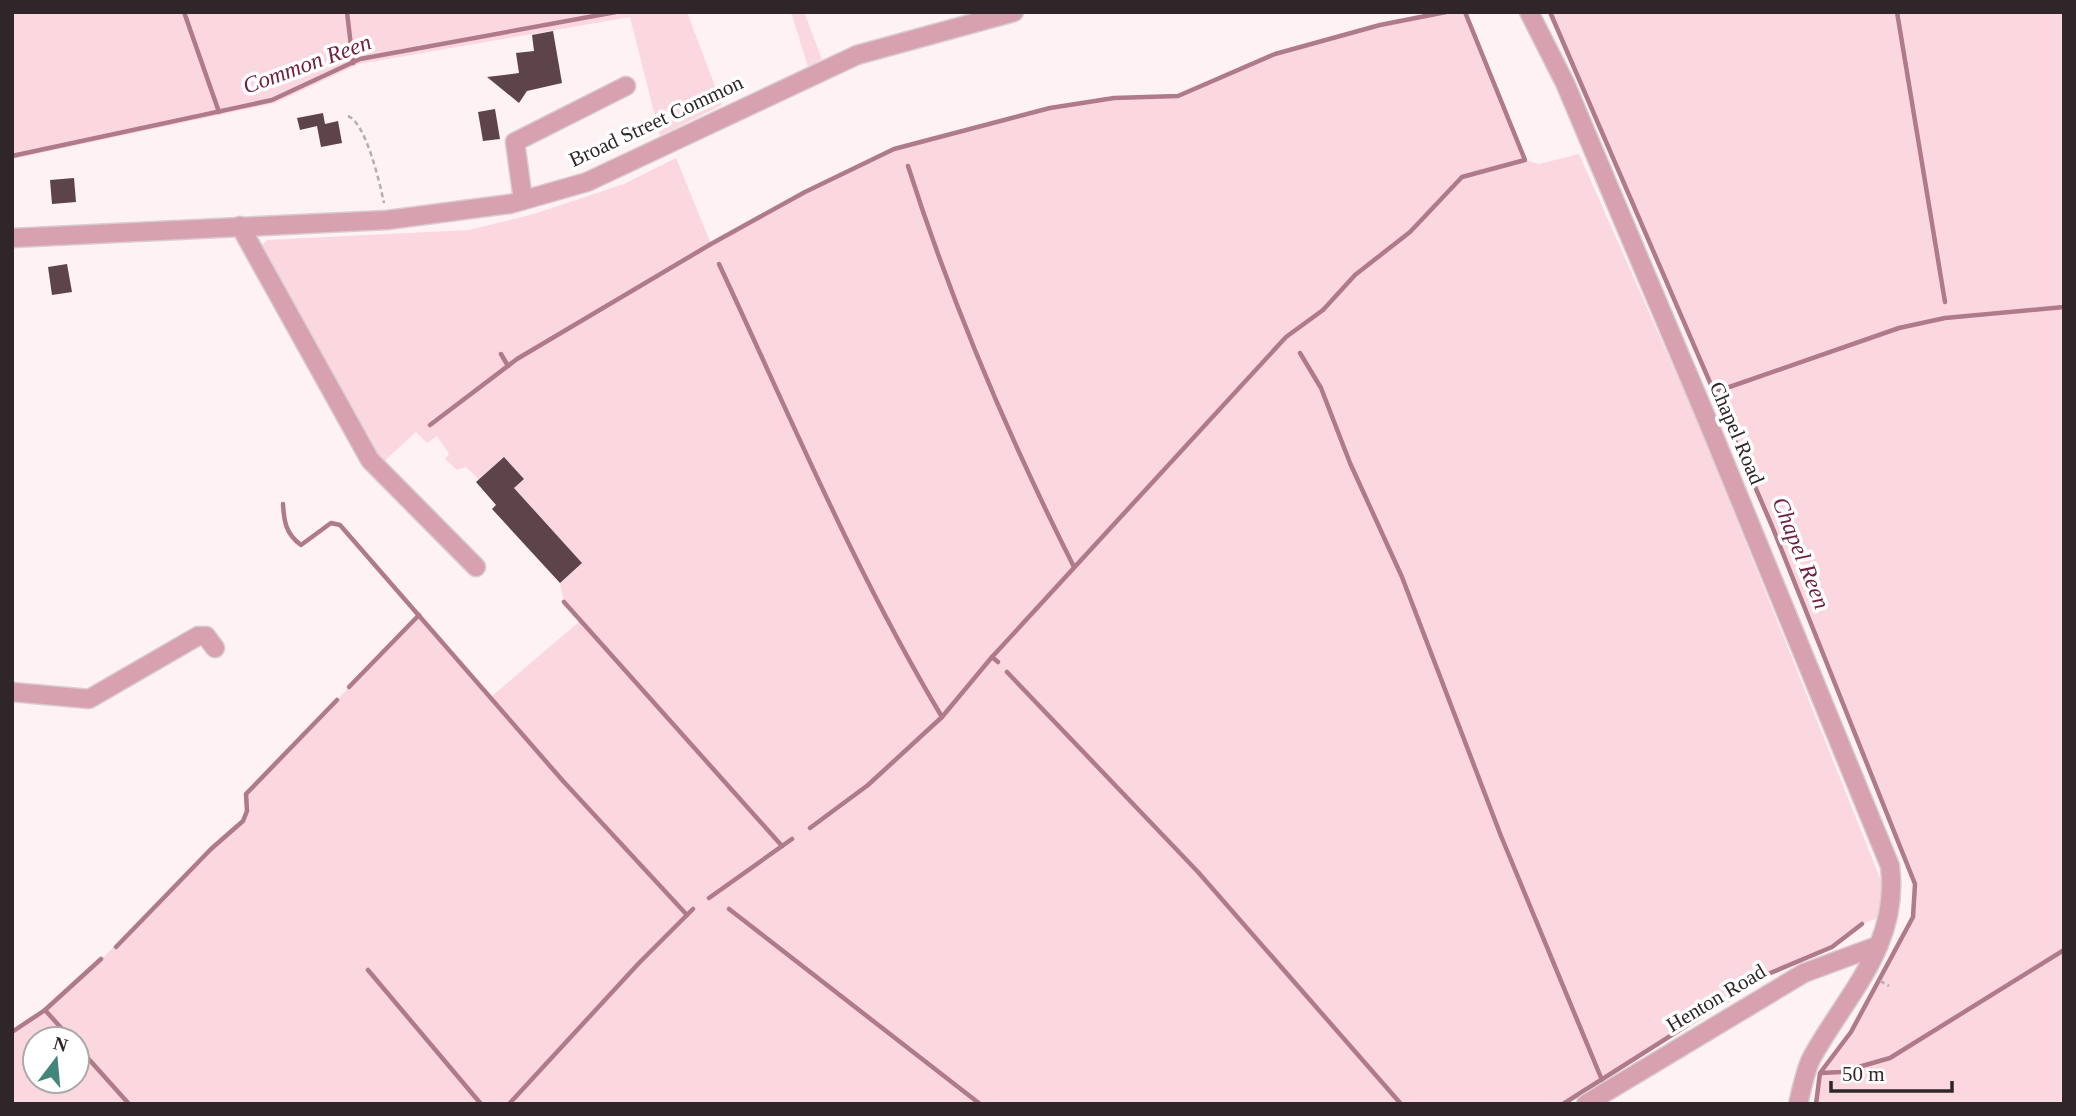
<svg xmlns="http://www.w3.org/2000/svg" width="2076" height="1116" font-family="'Times New Roman',serif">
	<rect width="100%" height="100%" fill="#fef2f5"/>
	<g fill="#fbd8e0" fill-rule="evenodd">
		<polygon points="12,12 687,12 722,105 660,136 630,17 359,64 275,103 12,159"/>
		<polygon points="791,12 804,12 822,59 808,67"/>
		<path d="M1465 12 1525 160 1539 164 1579 154 1698 423 1882 883 1886 902 1878 918 1862 924 1832 947 1768 974 1563 1104H12V1032C88 981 146 913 211 849 220 840 236 832 243 820 248 812 246 803 246 794L419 615 492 696 580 621 564 602 560 583 582 563 514 488 524 479 504 457 479 480 466 467 457 470 445 459 449 454 437 436 427 443 416 432 380 465 262 256 261 246 267 240 469 230 534 214 624 184 676 158 711 244 846 171 916 141 1050 108 1114 98 1178 96 1275 54 1380 25 1440 13ZM35 1039H77V1081H35Z"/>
		<polygon points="1550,12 2064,12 2064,1104 1816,1104 1820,1073 1851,1032 1913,917 1915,884 1772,526"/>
	</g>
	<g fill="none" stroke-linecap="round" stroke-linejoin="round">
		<g stroke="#af7a89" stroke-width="4.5">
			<polyline points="184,12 219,112"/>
			<polyline points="347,12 353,63"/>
			<polyline points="1550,12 1772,526 1915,884 1913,917 1851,1032 1820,1073 1816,1104"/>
			<polyline points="1897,12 1945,302"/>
			<polyline points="12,156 272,100 360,59 616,12"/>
			<path d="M908 166C952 304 1009 438 1074 567"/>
			<path d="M719 264C790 416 855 572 942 717"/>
			<polyline points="1300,353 1321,388 1350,463 1402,577 1501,836 1602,1080"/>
			<polyline points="501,354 508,366"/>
			<polyline points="1715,392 1899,328 1945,318 2064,307"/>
			<polyline points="430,425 517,359 711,244 805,192 894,149 1050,108 1114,98 1178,96 1275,54 1380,25 1446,12"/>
			<path d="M283 504C284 522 286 534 301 545L331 523 340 525 563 781 687 915"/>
			<polyline points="564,602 782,846"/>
			<polyline points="992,657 998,662"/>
			<polyline points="1007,672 1198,872 1401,1104"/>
			<polyline points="349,687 419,615"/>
			<polyline points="810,828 868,785 942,717 992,657 1286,337 1323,310 1355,275 1410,232 1462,177 1525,160 1465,12"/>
			<polyline points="709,898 792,839"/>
			<polyline points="729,909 980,1104"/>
			<polyline points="116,947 211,849 243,821 247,811 246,794 337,700"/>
			<polyline points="368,970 481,1104"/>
			<polyline points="45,1010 71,1039"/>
			<polyline points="12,1032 45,1010 101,959"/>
			<polyline points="77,1046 129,1104"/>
			<polyline points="1821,1073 1841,1072 1890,1058 2064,950"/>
			<polyline points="509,1104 639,963 693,909"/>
			<polyline points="1563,1104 1768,974 1832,947 1862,924"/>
		</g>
	</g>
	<g fill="#5c444a">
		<polygon points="553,31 562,83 527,91 519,103 487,77 519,73 516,53 534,51 532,35"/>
		<polygon points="495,109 500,139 483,141 478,112"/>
		<polygon points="323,113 325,124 338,121 342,143 321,147 317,126 300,130 297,118"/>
		<polygon points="74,178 76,202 52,204 50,180"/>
		<polygon points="67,264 72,292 52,295 48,267"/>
		<polygon points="504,457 524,479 514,488 582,563 560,583 492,509 496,505 476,482"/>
	</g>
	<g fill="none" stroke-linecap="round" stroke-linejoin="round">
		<defs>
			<g id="minor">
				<path d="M1529 12 1565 83 1709 424 1890 866C1900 945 1847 994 1812 1057 1805 1070 1802 1089 1798 1104"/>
				<polyline points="523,200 515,142 626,86"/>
				<polyline points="240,226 370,460 476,567"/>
				<polyline points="12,238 387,220 510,204 587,182 857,55 1014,12"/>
				<polyline points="12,692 89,699 198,636 206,636 215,648"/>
				<polyline points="1586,1104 1804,973 1877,946"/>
			</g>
		</defs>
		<use href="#minor" stroke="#d9cdd0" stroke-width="21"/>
		<g stroke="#b7acaf" stroke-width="2.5" stroke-dasharray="5 3.5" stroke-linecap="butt">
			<path d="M348 116C366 123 380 184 384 203"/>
			<polyline points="1880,981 1889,986"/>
		</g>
		<use href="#minor" stroke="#d7a1af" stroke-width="18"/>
	</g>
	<g text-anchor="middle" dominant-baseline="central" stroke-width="7" stroke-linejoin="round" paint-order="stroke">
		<g font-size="21" fill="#302528" stroke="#fff">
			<text transform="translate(656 121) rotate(-25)">Broad Street Common</text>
			<text transform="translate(1737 433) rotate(67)">Chapel Road</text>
			<text transform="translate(1716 998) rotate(-31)">Henton Road</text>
		</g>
		<g font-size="23" font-style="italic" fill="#71203e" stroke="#fff">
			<text transform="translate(307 64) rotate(-20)">Common Reen</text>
			<text transform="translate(1801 553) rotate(68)">Chapel Reen</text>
		</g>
	</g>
	<rect width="2076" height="1116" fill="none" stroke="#302528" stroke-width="28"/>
	<g transform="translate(56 1060) rotate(16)"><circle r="33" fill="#ffffff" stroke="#aca8a9" stroke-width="2"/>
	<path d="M0-5L12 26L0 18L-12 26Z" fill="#42867a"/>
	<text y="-10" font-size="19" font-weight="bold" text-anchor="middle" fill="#302528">N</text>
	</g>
	<path d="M1831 1081v10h121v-10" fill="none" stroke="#302528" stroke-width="3.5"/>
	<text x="1842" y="1081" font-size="21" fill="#302528" stroke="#ffffff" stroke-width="5" paint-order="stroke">50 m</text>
</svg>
